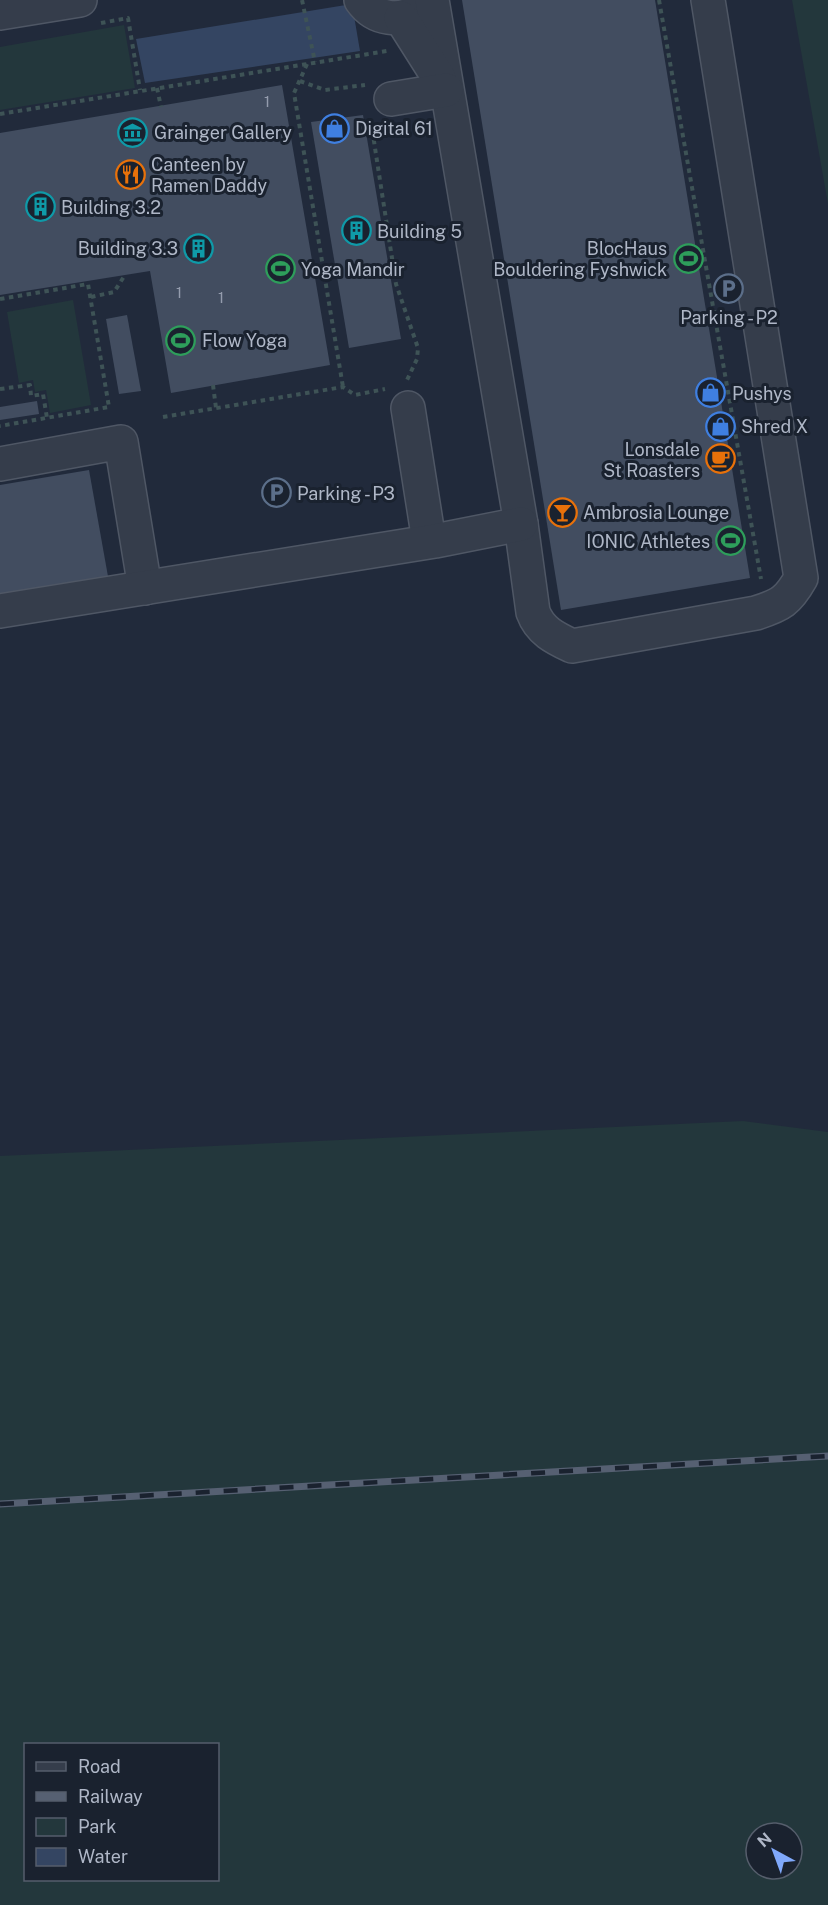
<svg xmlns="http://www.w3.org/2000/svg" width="828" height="1905" font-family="'Public Sans',sans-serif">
	<rect width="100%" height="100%" fill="#212a3b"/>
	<g fill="#23373c" fill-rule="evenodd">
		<polygon points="792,0 828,0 828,204"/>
		<polygon points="124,25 135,88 0,110 0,47"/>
		<polygon points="73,300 91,405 50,413 46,390 35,392 33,380 19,383 7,312"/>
		<path d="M743 1121 828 1132V1905H0V1156ZM218 1744V1880H26V1744ZM756 1833H792V1869H756Z"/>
	</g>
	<polygon fill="#344562" points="352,4 360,51 145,83 136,39"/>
	<g fill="#424d60">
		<polygon points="462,0 655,0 750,578 561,610"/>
		<polygon points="282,85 330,365 171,393 150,271 0,295 0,133"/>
		<polygon points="363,115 401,339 349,348 311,122"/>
		<polygon points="127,315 141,391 119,394 106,319"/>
		<polygon points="37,401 39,414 0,420 0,407"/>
		<polygon points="89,470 109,582 0,599 0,485"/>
	</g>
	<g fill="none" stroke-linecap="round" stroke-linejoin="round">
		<defs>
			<g id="minor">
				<path d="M361 0C375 20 401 23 420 9"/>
				<path d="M432 0 521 524 533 612C540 631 555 638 572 646L756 613C781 605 788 601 801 578L708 0"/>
				<polyline points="0,13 80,0"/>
				<polyline points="401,18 439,78"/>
				<polyline points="391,99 446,90"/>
				<polyline points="408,408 429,541"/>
				<polyline points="0,464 121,442 145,588"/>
				<polyline points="0,611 435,541 521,524"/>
			</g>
		</defs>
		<use href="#minor" stroke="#4f5765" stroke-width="36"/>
		<g stroke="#3e5356" stroke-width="4" stroke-dasharray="4.5 4.5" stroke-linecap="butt">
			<polyline points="302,0 315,62"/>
			<polyline points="659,0 761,579"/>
			<polyline points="101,23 128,18 140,90"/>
			<polyline points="307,64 294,93 343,387"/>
			<polyline points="300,81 325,90 365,85"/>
			<polyline points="157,88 161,107"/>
			<polyline points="0,114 387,51"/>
			<polyline points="371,122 396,284 418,348 417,359 407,380"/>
			<polyline points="91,297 114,292 125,275"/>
			<polyline points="0,299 88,284 109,407 0,426"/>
			<polyline points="213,385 216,408"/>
			<polyline points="0,389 30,385 31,396 43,394 47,418"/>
			<polyline points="163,417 343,387 355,395 385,389"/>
		</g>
		<use href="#minor" stroke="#353d4b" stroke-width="33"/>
		<defs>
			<polyline id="rail" points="0,1504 828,1456"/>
		</defs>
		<use href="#rail" stroke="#566072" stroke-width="7"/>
		<use href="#rail" stroke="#1a222f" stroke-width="4.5" stroke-dasharray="14" stroke-linecap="butt"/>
	</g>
	<defs>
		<symbol id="shop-ring" viewBox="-11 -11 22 22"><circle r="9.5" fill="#1a222f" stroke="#3f7fe0" stroke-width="1.5"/><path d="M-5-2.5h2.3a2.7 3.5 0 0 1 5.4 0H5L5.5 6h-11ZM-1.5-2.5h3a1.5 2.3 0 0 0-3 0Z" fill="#3f7fe0"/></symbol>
		<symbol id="museum-ring" viewBox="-11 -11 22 22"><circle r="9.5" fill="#1a222f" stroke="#0f9aa8" stroke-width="1.5"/><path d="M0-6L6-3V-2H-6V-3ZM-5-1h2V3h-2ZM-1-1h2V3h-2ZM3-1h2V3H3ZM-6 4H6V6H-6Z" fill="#0f9aa8"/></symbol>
		<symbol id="restaurant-ring" viewBox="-11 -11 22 22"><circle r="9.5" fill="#1a222f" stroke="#e8710a" stroke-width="1.5"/><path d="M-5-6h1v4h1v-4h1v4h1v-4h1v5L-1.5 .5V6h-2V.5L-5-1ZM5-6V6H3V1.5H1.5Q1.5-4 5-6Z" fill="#e8710a"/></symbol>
		<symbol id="building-ring" viewBox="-11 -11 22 22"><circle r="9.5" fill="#1a222f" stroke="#0f9aa8" stroke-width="1.5"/><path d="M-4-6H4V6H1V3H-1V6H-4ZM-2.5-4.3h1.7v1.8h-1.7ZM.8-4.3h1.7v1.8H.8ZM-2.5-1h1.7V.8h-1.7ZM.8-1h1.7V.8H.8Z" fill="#0f9aa8"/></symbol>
		<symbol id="stadium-ring" viewBox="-11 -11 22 22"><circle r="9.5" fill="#1a222f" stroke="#2e9e5b" stroke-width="1.5"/><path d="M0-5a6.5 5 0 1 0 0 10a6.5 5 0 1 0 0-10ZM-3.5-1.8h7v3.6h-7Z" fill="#2e9e5b"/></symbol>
		<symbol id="parking-ring" viewBox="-11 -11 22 22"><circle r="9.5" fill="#1a222f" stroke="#5c6f8a" stroke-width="1.5"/><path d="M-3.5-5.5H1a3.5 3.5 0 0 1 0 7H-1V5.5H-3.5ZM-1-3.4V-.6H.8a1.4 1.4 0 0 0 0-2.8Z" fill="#5c6f8a"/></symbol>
		<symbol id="cafe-ring" viewBox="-11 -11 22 22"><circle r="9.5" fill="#1a222f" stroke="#e8710a" stroke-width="1.5"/><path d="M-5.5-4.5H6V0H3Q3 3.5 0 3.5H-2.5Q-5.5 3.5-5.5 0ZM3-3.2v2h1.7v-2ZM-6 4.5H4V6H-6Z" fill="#e8710a"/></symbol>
		<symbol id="bar-ring" viewBox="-11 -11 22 22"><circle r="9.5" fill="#1a222f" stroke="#e8710a" stroke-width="1.5"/><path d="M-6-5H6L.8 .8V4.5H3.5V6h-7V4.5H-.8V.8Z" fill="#e8710a"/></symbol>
	</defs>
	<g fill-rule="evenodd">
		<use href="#shop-ring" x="318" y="112" width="33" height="33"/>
		<use href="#museum-ring" x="116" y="116" width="33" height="33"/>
		<use href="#restaurant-ring" x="114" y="158" width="33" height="33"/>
		<use href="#building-ring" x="24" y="190" width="33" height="33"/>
		<use href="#building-ring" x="340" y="214" width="33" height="33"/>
		<use href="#building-ring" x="182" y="232" width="33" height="33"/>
		<use href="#stadium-ring" x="672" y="242" width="33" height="33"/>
		<use href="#stadium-ring" x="264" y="252" width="33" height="33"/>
		<use href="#parking-ring" x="712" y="272" width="33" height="33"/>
		<use href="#stadium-ring" x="164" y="324" width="33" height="33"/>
		<use href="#shop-ring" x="694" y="376" width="33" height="33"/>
		<use href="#shop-ring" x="704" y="410" width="33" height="33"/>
		<use href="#cafe-ring" x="704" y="442" width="33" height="33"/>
		<use href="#parking-ring" x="260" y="476" width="33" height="33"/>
		<use href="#bar-ring" x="546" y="496" width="33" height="33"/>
		<use href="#stadium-ring" x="714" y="524" width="33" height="33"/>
	</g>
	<g text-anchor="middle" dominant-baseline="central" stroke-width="6" stroke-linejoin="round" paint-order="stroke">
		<g font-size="15" fill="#949cad">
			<text x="267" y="101">1</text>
			<text x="179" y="292">1</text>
			<text x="221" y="297">1</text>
		</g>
		<g font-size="18" fill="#afb7c7" stroke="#1a222f" text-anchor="start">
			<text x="355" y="128">Digital 61</text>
			<text x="154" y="132">Grainger Gallery</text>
			<text x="151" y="164">Canteen by<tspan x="151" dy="21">Ramen Daddy</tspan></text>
			<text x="61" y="207">Building 3.2</text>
			<text x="377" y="231">Building 5</text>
			<text x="178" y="248" text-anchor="end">Building 3.3</text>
			<text x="667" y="248" text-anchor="end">BlocHaus<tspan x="667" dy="21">Bouldering Fyshwick</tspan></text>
			<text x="301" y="269">Yoga Mandir</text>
			<text x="729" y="317" text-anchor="middle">Parking - P2</text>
			<text x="202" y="340">Flow Yoga</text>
			<text x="732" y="393">Pushys</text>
			<text x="741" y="426">Shred X</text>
			<text x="700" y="449" text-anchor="end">Lonsdale<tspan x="700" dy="21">St Roasters</tspan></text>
			<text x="297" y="493">Parking - P3</text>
			<text x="583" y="512">Ambrosia Lounge</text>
			<text x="710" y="541" text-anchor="end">IONIC Athletes</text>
		</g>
	</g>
	<rect x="24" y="1743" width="195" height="138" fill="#1a222f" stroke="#565e6c" stroke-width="1.5"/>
	<rect x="36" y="1762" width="30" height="9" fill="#353d4b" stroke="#565e6c" stroke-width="1.5"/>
	<text x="78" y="1773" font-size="18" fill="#afb7c7">Road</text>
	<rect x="36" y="1792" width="30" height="9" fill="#566072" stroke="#565e6c" stroke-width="1.5"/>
	<text x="78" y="1803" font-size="18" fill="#afb7c7">Railway</text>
	<rect x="36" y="1818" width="30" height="18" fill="#23373c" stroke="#565e6c" stroke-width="1.5"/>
	<text x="78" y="1833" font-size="18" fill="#afb7c7">Park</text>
	<rect x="36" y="1848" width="30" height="18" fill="#344562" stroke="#565e6c" stroke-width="1.5"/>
	<text x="78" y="1863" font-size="18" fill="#afb7c7">Water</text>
	<g transform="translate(774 1851) rotate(319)"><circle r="28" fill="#1a222f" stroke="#565e6c" stroke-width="1.5"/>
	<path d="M0-4.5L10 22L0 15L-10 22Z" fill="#80a9fb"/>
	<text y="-9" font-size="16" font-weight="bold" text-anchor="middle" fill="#afb7c7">N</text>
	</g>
</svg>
